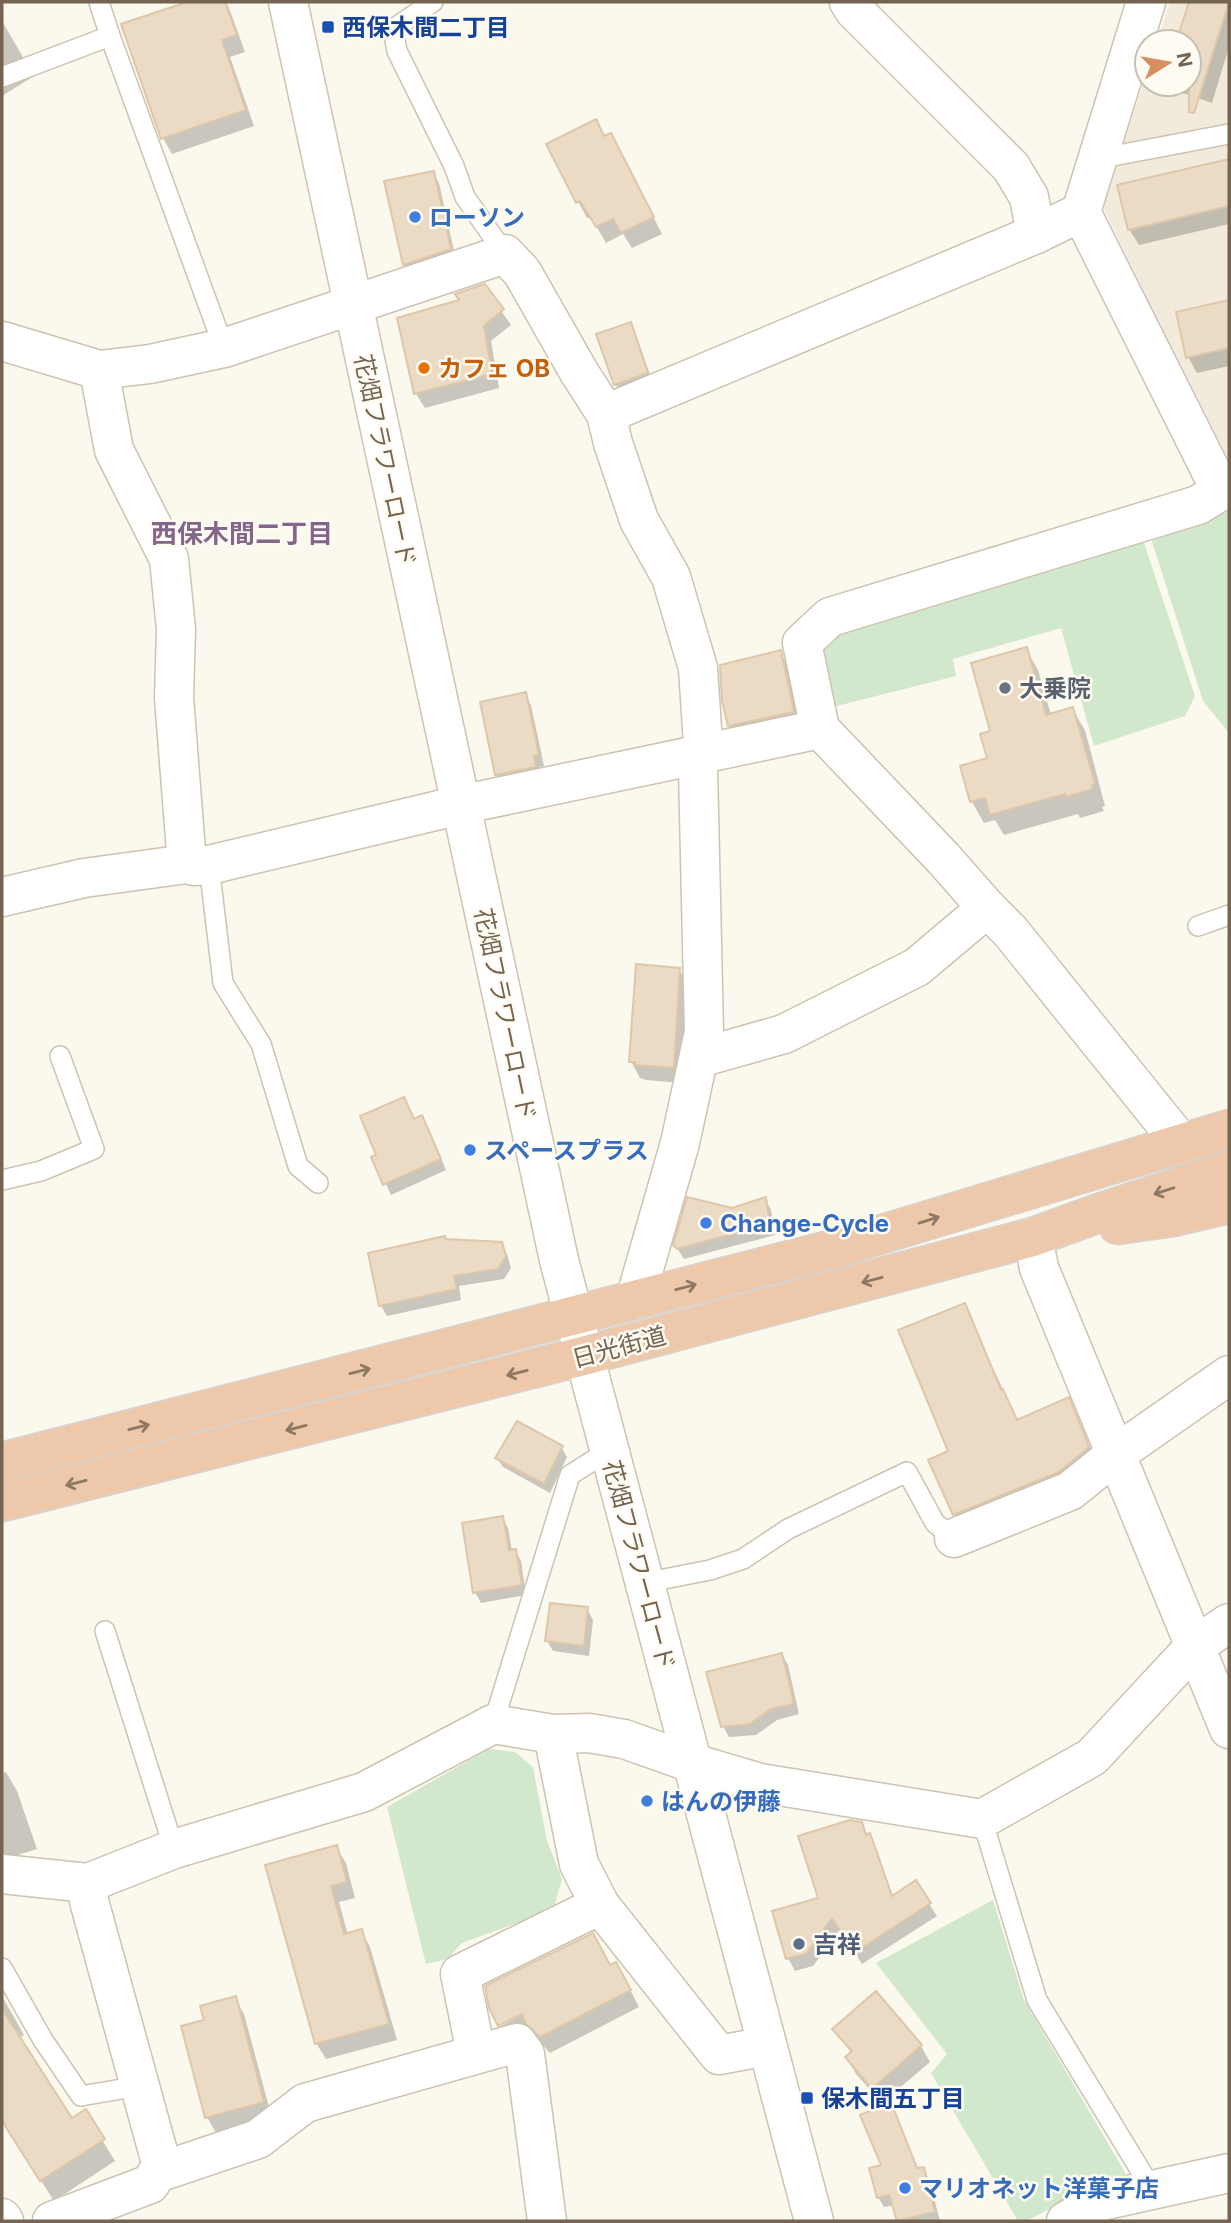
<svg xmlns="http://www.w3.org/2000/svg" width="1231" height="2223" font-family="Inter,'Noto Sans JP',sans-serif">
	<rect width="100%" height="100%" fill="#fbf8ed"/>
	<polygon fill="#f2ebdc" points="1170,2 1229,2 1229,456 1222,455 1103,207 1147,72 1147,84 1189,84 1189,42 1157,42"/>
	<g fill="#d2e8cc">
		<polygon points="1229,505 1229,733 1203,701 1149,532"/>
		<polygon points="1140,531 1195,696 1185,716 1094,746 1061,628 953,659 956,676 833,707 820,655 839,627"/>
		<polygon points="489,1749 515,1752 533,1767 547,1841 562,1879 555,1904 528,1919 462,1943 447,1959 426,1964 387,1807"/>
		<polygon points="993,1900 1024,2000 1126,2174 1095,2186 1026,2221 1018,2221 931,2073 947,2054 876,1963"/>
	</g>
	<g fill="#0003">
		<polygon points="192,2 226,2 229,8 245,52 230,57 254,126 172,154 163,138 124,25"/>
		<polygon points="1191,2 1229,2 1229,47 1212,103 1177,91 1173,84 1189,84 1189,42 1178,42"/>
		<polygon points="2,21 34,76 2,96"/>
		<polygon points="605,137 620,152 662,234 632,248 623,234 606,243 591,217 587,218 548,145"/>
		<polygon points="1229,162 1229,224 1139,245 1129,229 1119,186"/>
		<polygon points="433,173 439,183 456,260 410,274 404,264"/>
		<polygon points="484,286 511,325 491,341 499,388 425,408 416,394 400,319 461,301"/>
		<polygon points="1229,301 1229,366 1197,373 1188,357 1178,313"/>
		<polygon points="630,324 636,335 653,383 622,395 616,385 599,335"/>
		<polygon points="1026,649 1038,670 1051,715 1072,709 1085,730 1105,806 1102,807 1104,811 1080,818 1078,814 1004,835 995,820 984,823 972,802 962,767 989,760 992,732"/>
		<polygon points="780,652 789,668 802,728 739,741 730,725"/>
		<polygon points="525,694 531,705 544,766 539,767 541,777 503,785 497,775"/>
		<polygon points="679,969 688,985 682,1083 646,1080 640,1078 631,1061"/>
		<polygon points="414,1121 428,1128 446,1170 391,1195 374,1158"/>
		<polygon points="765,1199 771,1210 775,1235 684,1259 682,1256 675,1245 732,1210"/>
		<polygon points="446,1241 501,1243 507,1254 511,1268 504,1279 459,1286 461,1300 387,1316 381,1306"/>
		<polygon points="964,1305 1018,1422 1068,1399 1077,1415 1097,1464 964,1530 955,1514 950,1452"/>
		<polygon points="561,1447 567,1457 550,1493 503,1467 497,1458"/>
		<polygon points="502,1518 508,1528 512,1551 515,1550 521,1561 526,1595 481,1603 475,1592"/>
		<polygon points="587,1609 593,1620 589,1656 553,1651 547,1641"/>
		<polygon points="782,1655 788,1665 799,1714 777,1720 756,1735 729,1737 723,1726"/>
		<polygon points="6,1772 17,1791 37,1849 2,1860 2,1773"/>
		<polygon points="861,1823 876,1848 893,1897 929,1904 937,1916 862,1964 840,1929 813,1966 795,1971 788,1958"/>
		<polygon points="336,1847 346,1863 355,1898 339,1902 348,1935 361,1931 370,1947 397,2040 326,2059 316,2043 267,1866"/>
		<polygon points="610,1966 625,1980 639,2007 550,2053 538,2040 532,2030 509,2041 501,2026"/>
		<polygon points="876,1994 921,2046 930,2062 882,2103 856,2074 847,2058 852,2054 834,2029"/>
		<polygon points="2,1996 24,2035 19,2038 71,2120 85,2112 115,2161 54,2201 2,2120"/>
		<polygon points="235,1998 244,2014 272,2118 216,2133 207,2117 206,2021"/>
		<polygon points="890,2104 918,2170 923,2169 929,2179 940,2221 899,2221 894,2205 884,2207 878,2197"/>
	</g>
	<g fill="#ebdbc5" stroke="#dec7a9" stroke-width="2">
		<polygon points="187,2 225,2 237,35 222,40 246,110 161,139 121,24"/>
		<polygon points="1189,2 1229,2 1194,113 1189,112 1189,42 1176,42"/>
		<polygon points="596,119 604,136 611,133 654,217 621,233 613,219 596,227 580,201 576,203 546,144"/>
		<polygon points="1229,159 1229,206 1128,230 1117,185"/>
		<polygon points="434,171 451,249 403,265 384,181"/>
		<polygon points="485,284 504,309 484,326 492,374 414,394 397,318 459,300 455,294"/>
		<polygon points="1229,300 1229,348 1186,358 1176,312"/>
		<polygon points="631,322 648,373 614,385 596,334"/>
		<polygon points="1027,647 1046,715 1073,707 1095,784 1092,785 1093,789 1066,797 1065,794 990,815 985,798 970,802 960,766 987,758 980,734 990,731 971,663"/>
		<polygon points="781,650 794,712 728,726 722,701 720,665"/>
		<polygon points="526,692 539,755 534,756 536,767 495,775 480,702"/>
		<polygon points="636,964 680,968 674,1068 635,1065 635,1062 629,1062"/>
		<polygon points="404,1097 414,1119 422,1115 441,1159 383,1185 371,1157 376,1155 360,1116"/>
		<polygon points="687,1197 732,1208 766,1197 770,1224 677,1249 673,1245"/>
		<polygon points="445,1236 446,1239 502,1242 506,1256 498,1269 454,1276 457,1289 379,1306 368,1253"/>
		<polygon points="965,1303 1001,1390 1003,1389 1017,1420 1069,1397 1089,1447 1059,1472 953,1515 928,1460 948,1451 898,1330"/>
		<polygon points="517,1421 563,1446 544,1484 495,1458"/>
		<polygon points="503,1516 509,1550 516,1549 522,1585 473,1593 462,1523"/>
		<polygon points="550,1603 588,1607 584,1646 545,1641"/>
		<polygon points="782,1653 794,1704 771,1709 750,1724 721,1727 706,1672"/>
		<polygon points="850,1820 862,1822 866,1835 870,1833 892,1896 916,1880 931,1903 854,1953 832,1918 806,1954 786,1959 772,1911 818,1898 798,1836"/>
		<polygon points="337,1845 347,1882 331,1886 344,1934 362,1929 389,2024 315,2044 265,1865"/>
		<polygon points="593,1933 610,1965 616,1962 631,1990 540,2037 526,2024 522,2014 498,2026 489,2008 485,1986"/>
		<polygon points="876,1991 922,2045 872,2089 845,2057 852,2051 832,2029"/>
		<polygon points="236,1996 264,2102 205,2118 181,2026 204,2020 200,2006"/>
		<polygon points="2,2009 72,2118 86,2109 105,2139 40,2181 2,2121"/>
		<polygon points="891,2102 917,2168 924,2167 935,2212 897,2221 889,2195 877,2198 869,2168 881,2165 860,2115"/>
	</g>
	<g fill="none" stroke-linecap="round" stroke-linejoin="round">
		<defs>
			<g id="lane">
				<polyline points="99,2 110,36"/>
				<polyline points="433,2 393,29 397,51 454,166 465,197 505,254"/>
				<polyline points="2,77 110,36 224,348"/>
				<polyline points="1097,159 1229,134"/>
				<polyline points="209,865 223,983 261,1044 298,1166 318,1183"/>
				<polyline points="1198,926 1229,915"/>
				<polyline points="2,1180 41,1171 94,1149 60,1056"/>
				<polyline points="644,1583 710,1570 743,1559 788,1529 907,1472 935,1523 954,1538"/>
				<polyline points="105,1631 174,1849"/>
				<polyline points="493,1724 570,1475 608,1451"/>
				<polyline points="982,1819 1037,2000 1153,2191"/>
				<polyline points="2,1968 43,2040 81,2096 139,2086"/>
			</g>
			<g id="street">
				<polyline points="849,2 854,10 1011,167 1029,197 1036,234"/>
				<polyline points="1081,212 1146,2"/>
				<polyline points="2,341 99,370 150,364 224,348 505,254 522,272 579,372 606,414 613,443 639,520 671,577 698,668 703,744 698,768 704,1032 680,1143 635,1300"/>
				<polyline points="99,370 114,450 169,559 176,629 174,698 187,864"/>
				<polyline points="606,414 1036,234 1081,212 1221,491"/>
				<polyline points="2,897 84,878 187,864 194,866 209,865 460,805 820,729"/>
				<polyline points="987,908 1010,931 1181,1143"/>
				<polyline points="699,1058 784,1034 917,967 987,908 943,858 820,729 802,643 830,617 1198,505 1229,486"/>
				<polyline points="1033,1237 1039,1268 1229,1729"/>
				<polyline points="954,1538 1070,1491 1116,1454 1229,1375"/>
				<polyline points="553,1734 579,1864 600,1905 719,2055 767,2046"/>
				<polyline points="2,1874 88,1883 174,1849 364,1792 493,1724 553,1734 589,1733 624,1739 692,1763 760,1783 982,1819 1092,1757 1195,1646 1229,1623"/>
				<polyline points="88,1883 89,1901 163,2170"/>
				<polyline points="476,2053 460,1974 600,1905"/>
				<polyline points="2,2218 4,2221"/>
				<polyline points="52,2221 150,2184 157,2173 258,2139 305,2103 517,2043 525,2054 547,2221"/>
				<polyline points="1066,2221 1102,2201 1229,2173"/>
			</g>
			<polyline id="secondary" points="288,2 559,1260 814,2221"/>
			<g id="highway">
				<polyline points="1118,1225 1173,1217 1229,1204"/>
				<polyline points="2,1462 833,1249 1229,1129"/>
				<polyline points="2,1502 583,1356 1033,1237 1099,1213 1229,1170"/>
			</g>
		</defs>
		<use href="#lane" stroke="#cdc3b3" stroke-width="22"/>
		<use href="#street" stroke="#cdc3b3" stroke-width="41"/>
		<use href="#secondary" stroke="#cfc3b1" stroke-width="41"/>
		<use href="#highway" stroke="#d8d4ce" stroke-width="41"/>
		<use href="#lane" stroke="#fff" stroke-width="19"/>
		<use href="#street" stroke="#fff" stroke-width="38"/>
		<use href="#secondary" stroke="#fff" stroke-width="38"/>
		<use href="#highway" stroke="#eec8ab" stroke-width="38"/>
	</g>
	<defs><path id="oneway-shaft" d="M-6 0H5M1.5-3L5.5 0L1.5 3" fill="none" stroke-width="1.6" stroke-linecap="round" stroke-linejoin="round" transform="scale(1.75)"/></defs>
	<g stroke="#8c7863">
		<use href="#oneway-shaft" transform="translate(1164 1191) rotate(162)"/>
		<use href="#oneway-shaft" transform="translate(929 1220) rotate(-17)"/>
		<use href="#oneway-shaft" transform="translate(872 1280) rotate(165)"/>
		<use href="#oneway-shaft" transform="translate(686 1287) rotate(-15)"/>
		<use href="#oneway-shaft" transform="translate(360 1371) rotate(-14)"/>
		<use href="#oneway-shaft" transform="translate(517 1373) rotate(166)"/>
		<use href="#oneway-shaft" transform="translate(139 1427) rotate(-14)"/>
		<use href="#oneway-shaft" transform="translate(296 1428) rotate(166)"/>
		<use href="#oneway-shaft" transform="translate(76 1483) rotate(166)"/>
	</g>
	<g fill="#1a4fb4" stroke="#fefbf3" stroke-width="2.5">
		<rect x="321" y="20" width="14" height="14" rx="3.5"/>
		<rect x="800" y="2091" width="14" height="14" rx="3.5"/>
	</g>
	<g fill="#3f7fe0" stroke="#fefbf3" stroke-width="2.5">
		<circle cx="415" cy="217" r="7"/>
		<circle cx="470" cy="1150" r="7"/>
		<circle cx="706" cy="1223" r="7"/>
		<circle cx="647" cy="1801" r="7"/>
		<circle cx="905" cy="2188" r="7"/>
	</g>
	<circle fill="#e8710a" stroke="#fefbf3" stroke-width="2.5" cx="424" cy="368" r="7"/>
	<circle fill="#6b7280" stroke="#fefbf3" stroke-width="2.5" cx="1005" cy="688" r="7"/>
	<circle fill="#5c6f8a" stroke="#fefbf3" stroke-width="2.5" cx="799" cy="1944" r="7"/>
	<g text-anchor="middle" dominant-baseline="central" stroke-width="5" stroke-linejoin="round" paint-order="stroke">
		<g font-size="24" font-weight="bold" fill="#164399" stroke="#fefbf3" text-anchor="start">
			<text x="342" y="27">西保木間二丁目</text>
			<text x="821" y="2098">保木間五丁目</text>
		</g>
		<g font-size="24" font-weight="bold" fill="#366cbe" stroke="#fefbf3" text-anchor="start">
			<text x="429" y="217">ローソン</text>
			<text x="484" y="1150">スペースプラス</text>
			<text x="720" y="1223">Change-Cycle</text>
			<text x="661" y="1801">はんの伊藤</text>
			<text x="919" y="2188">マリオネット洋菓子店</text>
		</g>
		<g font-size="24" font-weight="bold" fill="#c56008" stroke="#fefbf3" text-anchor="start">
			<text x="438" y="368">カフェ OB</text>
		</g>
		<g font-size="24" fill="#746451" stroke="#fefbf3">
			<text transform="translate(385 460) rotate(78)">花畑フラワーロード</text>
			<text transform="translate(505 1014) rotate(78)">花畑フラワーロード</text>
			<text transform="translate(619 1347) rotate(-15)">日光街道</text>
			<text transform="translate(639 1565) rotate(75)">花畑フラワーロード</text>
		</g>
		<g font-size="24" font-weight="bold" fill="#5b616d" stroke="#fefbf3" text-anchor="start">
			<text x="1019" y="688">大乗院</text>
		</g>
		<g font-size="24" font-weight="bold" fill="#4e5e75" stroke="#fefbf3" text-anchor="start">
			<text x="813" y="1944">吉祥</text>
		</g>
		<g font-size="26" font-weight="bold" fill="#836689" stroke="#fefbf3">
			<text x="242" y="533">西保木間二丁目</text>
		</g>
	</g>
	<rect width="1231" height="2223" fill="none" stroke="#746451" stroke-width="7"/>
	<g transform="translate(1168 63) rotate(79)"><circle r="33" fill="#fefbf3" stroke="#c7bfb2" stroke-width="2"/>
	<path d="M0-5L12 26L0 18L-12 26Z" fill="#d68f60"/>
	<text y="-10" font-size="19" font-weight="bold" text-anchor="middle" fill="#746451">N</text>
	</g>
</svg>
